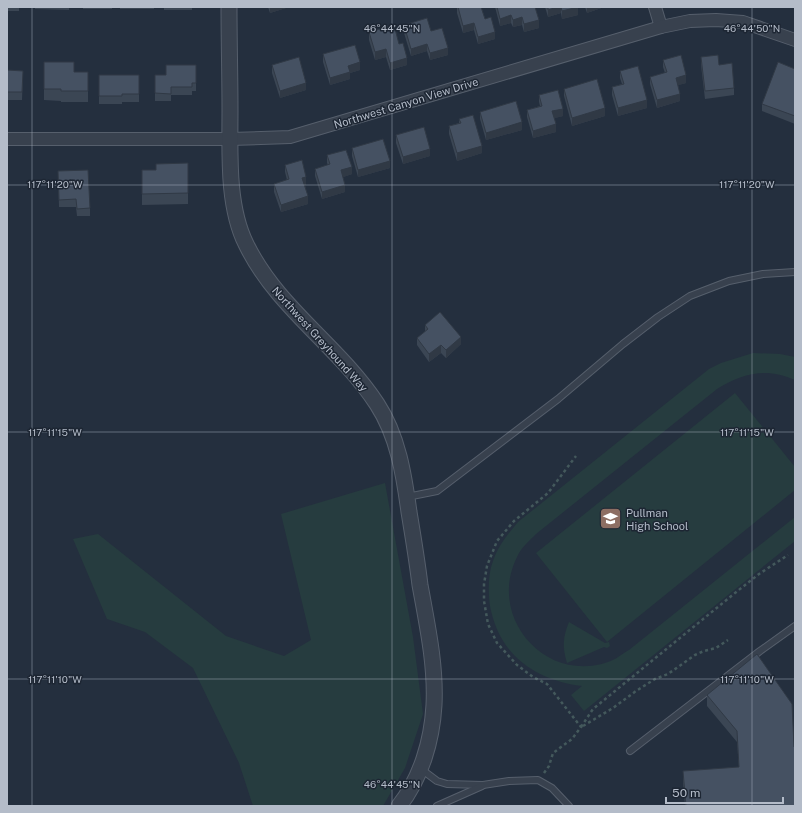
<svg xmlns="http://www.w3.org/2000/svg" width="802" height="813" font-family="'Public Sans',sans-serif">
	<rect width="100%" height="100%" fill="#242f3e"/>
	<g fill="#263c3f">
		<path d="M753 353 780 354 795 357V380C767 367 742 373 717 389L536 534C529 541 521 548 517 557 487 617 545 684 608 662 615 660 622 654 629 650L795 517V541L584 711 571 695 582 686C535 680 499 655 490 606 488 592 488 574 493 561 498 546 508 534 518 522L709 369 721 363Z"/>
		<polygon points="735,393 795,467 795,490 607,642 536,553"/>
		<polygon points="385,483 413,637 423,714 405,768 383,806 253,806 239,763 193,668 145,632 107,619 73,539 98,534 226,636 284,656 311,640 281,514"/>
		<path d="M569 622 605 643 609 642 610 646 607 648 604 647 567 663C562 646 563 637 569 622Z"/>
	</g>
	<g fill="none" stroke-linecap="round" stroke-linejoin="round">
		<defs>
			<g id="service">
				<polyline points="407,497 437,491 558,399 623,344 658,317 690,296 729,281 763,274 795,272"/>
				<polyline points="630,751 760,651 795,626"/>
				<polyline points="421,769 437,781 447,784 483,785 509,781 538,780 552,788 569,806"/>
				<polyline points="437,806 482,786"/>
			</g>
			<g id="minor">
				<polyline points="655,7 661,27"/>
				<polyline points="7,139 230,139 290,137 661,27 690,21 716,20 743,22 795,40"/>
			</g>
			<path id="tertiary" d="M229 7C229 42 230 76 230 111 230 153 227 206 246 244 277 308 339 346 377 404 398 436 404 475 409 512 413 536 417 560 420 585 427 624 436 665 434 705 432 741 421 778 399 806"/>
		</defs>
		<use href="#service" stroke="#565f6c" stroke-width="8"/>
		<use href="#minor" stroke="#565f6c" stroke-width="14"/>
		<use href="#tertiary" stroke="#565f6c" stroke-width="17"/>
		<g stroke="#44595c" stroke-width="2.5" stroke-dasharray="3 3" stroke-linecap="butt">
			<polyline points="583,726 613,708 636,691 655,679 668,674 695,655 704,651 716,648 728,640"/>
			<polyline points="581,727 593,709 735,593 759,574 788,555"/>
			<polyline points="544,773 549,766 553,753 572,739 581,727 547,684 533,677 517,665 497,643 488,624 484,601 484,584 487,566 497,541 514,521 548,493 576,456"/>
		</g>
		<use href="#service" stroke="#38414e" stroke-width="6"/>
		<use href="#minor" stroke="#38414e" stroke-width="12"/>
		<use href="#tertiary" stroke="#38414e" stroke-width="15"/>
	</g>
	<g fill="#3b4654">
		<rect x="7" y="7" width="12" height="4"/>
		<polygon points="35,7 69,7 69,10 35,9"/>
		<rect x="83" y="7" width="29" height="2"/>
		<rect x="120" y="7" width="34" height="2"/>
		<rect x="164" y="7" width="28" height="3"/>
		<polygon points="268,7 289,7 270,13"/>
		<polygon points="457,7 481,7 485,19 495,39 478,44 474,30 463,33 457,13"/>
		<polygon points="495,7 535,7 539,28 524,32 522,25 513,27 511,23 500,26"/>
		<polygon points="545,7 578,7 578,15 562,19 561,13 548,17"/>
		<polygon points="585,7 604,7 587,13"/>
		<polygon points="404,25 431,31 448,55 430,60 427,51 411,56 404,33"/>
		<polygon points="369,32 399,44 407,65 390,70 386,57 375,60 369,40"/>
		<polygon points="323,54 360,70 350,73 350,79 330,85 323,62"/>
		<polygon points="701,57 734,88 734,95 705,99 701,65"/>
		<polygon points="663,60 686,83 678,85 680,101 657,108 650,84 650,77 665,73 663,67"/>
		<polygon points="44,62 74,72 88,72 88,102 61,102 61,101 44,100"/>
		<polygon points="196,65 196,91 192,91 192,95 171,95 171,101 155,101 155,75 166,75"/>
		<polygon points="272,65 306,90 280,98 272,73"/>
		<polygon points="795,69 795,124 762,111 762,104"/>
		<polygon points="7,70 23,71 22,100 7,100"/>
		<polygon points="620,71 647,108 618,116 612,95 612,87 622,84 620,78"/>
		<polygon points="99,75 139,75 139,102 122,102 122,104 99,104"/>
		<polygon points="564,89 605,116 572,126 564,96"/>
		<polygon points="539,95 563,116 554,118 556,132 533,138 527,117 527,110 540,106 539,102"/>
		<polygon points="480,112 522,130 486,140 480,119"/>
		<polygon points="459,119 482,153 457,161 449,134 449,126 459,123"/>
		<polygon points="396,135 430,156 403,164 396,143"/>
		<polygon points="352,148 390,168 358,177 352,156"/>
		<polygon points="327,155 352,174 343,177 345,192 322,199 315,176 315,169 328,165 327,163"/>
		<polygon points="188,163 188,204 142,205 142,170 156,170"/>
		<polygon points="285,165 306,185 305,185 308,204 281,212 274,192 274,184 287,180 285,172"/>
		<polygon points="58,171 90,208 90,216 77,216 76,207 59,207"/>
		<polygon points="425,325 461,344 446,358 441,353 429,362 417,345 417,338 425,332"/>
		<polygon points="757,654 795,806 685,806 683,783 683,771 739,767 737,742 707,706 707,695"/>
	</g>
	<g fill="#303945">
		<polygon points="270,7 289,7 270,13"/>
		<polygon points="557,7 561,7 561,13 548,17 548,10"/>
		<polygon points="578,7 578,15 562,19 562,11"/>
		<polygon points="587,7 604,7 587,13"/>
		<polygon points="511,15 511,23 500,26 500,19"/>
		<polygon points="522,17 522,25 513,27 513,20"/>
		<polygon points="539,20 539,28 524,32 524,24"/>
		<polygon points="474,23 474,30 463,33 463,26"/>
		<polygon points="495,32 495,39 478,44 478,37"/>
		<polygon points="427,44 427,51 411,56 411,49"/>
		<polygon points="448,48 448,55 430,60 430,53"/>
		<polygon points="386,49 386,57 375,60 375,52"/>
		<polygon points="407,58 407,65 390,70 390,63"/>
		<polygon points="360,62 360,70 350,73 350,79 330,85 330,78 348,66"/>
		<polygon points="686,75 686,83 676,86 676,78"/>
		<polygon points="306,83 306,90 280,98 280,91"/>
		<polygon points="680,94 680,101 657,108 657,100"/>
		<polygon points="647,100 647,108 618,116 618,108"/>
		<polygon points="605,108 605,116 572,126 572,118"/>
		<polygon points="563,109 563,116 552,119 552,111"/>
		<polygon points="522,122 522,130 486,140 486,133"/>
		<polygon points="556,124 556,132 533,138 533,131"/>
		<polygon points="482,146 482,153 457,161 457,153"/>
		<polygon points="430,149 430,156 403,164 403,157"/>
		<polygon points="390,161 390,168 358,177 358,170"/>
		<polygon points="352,167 352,174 341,178 341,170"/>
		<polygon points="306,177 306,185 302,186 302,178"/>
		<polygon points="345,185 345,192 322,199 322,192"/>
		<polygon points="308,196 308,204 281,212 281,205"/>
		<polygon points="461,337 461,344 446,358 446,350"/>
		<polygon points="441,345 441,353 429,362 429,354"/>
	</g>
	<g fill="#455162" stroke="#303945">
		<polygon points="458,7 481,7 485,19 491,17 495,32 478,37 474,23 463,26"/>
		<polygon points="497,7 535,7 539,20 524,24 522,17 513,20 511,15 500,19"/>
		<polygon points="548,7 557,7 548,10"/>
		<polygon points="561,7 578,7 562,11"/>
		<polygon points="427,18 431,31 442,28 448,48 430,53 427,44 411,49 404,25"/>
		<polygon points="394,25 399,44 403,43 407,58 390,63 386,49 375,52 369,32"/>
		<polygon points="355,45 360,62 348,66 350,72 330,78 323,54"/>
		<polygon points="681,55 686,75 676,78 680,94 657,100 650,77 667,72 663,60"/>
		<polygon points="718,55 719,65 732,63 734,88 705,91 701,57"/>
		<polygon points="299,57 306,83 280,91 272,65"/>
		<polygon points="44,62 74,62 74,72 88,72 88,91 61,91 61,89 44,89"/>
		<polygon points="778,62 795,69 795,116 762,104"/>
		<polygon points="166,65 196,65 196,83 192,83 192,87 171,87 171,94 155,93 155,75 166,75"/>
		<polygon points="638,66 647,100 618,108 612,87 624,84 620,71"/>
		<polygon points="7,70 23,71 22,92 7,92"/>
		<polygon points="99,75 139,75 139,94 122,94 122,96 99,96"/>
		<polygon points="597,79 605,108 572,118 564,89"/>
		<polygon points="558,90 563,109 552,111 556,124 533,131 527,110 542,106 539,95"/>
		<polygon points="516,101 522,122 486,133 480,112"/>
		<polygon points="473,115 482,146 457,153 449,126 461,123 459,119"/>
		<polygon points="424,127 430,149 403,157 396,135"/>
		<polygon points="383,139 390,161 358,170 352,148"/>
		<polygon points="346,150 352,167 341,170 345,185 322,192 315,169 330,164 327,155"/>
		<polygon points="302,160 306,177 302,178 308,196 281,205 274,184 289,179 285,165"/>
		<polygon points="188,163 188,193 142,194 142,170 156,170 156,164"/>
		<polygon points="88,170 90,208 77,209 76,199 59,200 58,171"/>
		<polygon points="440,312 461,337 446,350 441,345 429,354 417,338 428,329 425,325"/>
		<polygon points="757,654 792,704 794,747 795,747 795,806 686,806 683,771 739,767 737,731 707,695"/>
	</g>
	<path fill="none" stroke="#b4bcc9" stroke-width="1" stroke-opacity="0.45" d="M32 7V806M392 7V806M752 7V806M7 185H795M7 432H795M7 679H795"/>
	<defs>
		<symbol id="school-square" viewBox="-11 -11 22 22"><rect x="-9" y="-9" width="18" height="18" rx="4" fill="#8d6e63" stroke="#1d2633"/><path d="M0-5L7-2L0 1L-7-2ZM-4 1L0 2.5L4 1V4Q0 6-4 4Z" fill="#fff"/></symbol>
	</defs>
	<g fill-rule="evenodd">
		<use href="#school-square" x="598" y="506" width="25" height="25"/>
	</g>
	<g text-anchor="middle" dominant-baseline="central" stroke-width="3" stroke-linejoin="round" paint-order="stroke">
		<g font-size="11" fill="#b4bcc9" stroke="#1d2633">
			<text transform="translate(406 103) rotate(-17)">Northwest Canyon View Drive</text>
			<text transform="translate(320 339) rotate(48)">Northwest Greyhound Way</text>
		</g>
		<g font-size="11" fill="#b4bcc9" stroke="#1d2633" text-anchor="start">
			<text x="626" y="513">Pullman<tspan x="626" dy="13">High School</tspan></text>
		</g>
	</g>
	<g font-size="10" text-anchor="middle" fill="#b4bcc9" stroke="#1d2633" stroke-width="3" stroke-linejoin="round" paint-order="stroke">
		<text x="392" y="32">46°44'45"N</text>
		<text x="752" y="32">46°44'50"N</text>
		<text x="747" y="188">117°11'20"W</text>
		<text x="55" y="188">117°11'20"W</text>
		<text x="747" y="436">117°11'15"W</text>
		<text x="55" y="436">117°11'15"W</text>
		<text x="747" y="683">117°11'10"W</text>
		<text x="55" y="683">117°11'10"W</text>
		<text x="392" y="788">46°44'45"N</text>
	</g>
	<rect width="802" height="813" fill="none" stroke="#b4bcc9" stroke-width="16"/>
	<path d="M666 797v6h117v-6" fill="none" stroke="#b4bcc9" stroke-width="2"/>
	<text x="672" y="797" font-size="12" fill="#b4bcc9" stroke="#1d2633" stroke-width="3" paint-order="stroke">50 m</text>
</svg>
